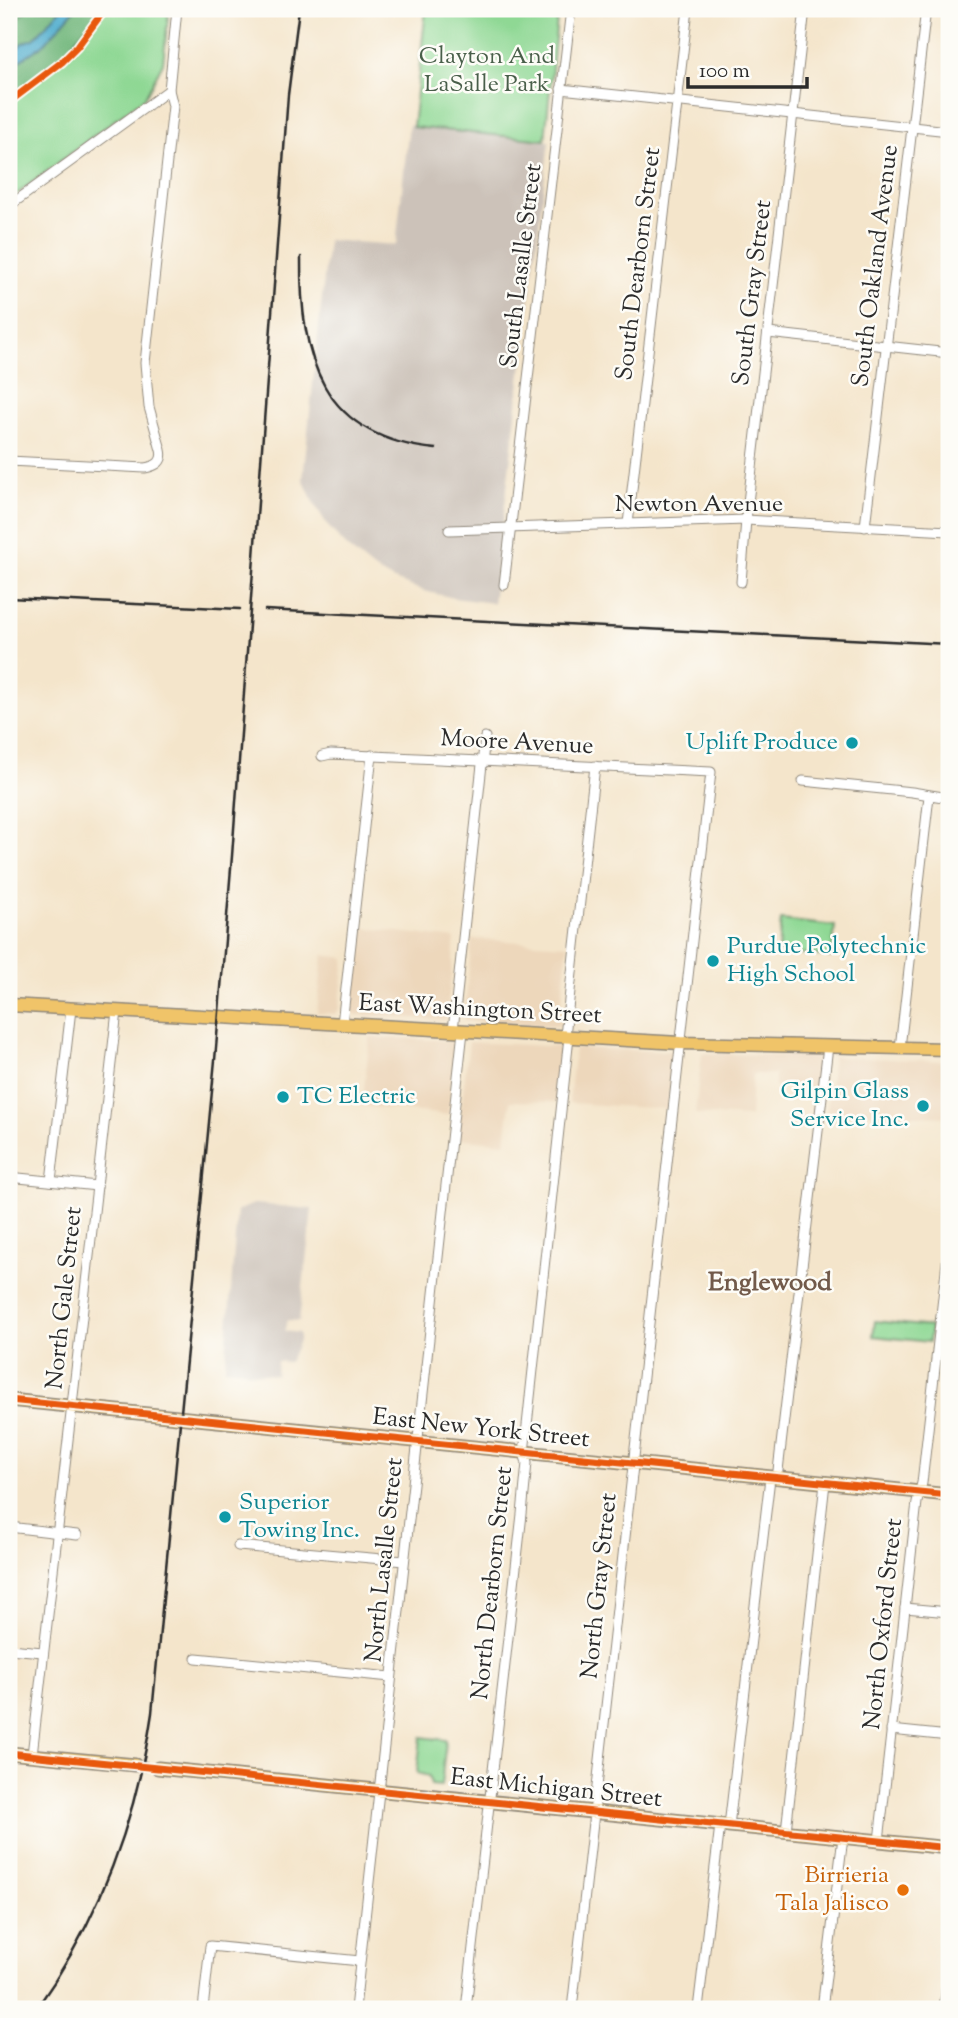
<svg xmlns="http://www.w3.org/2000/svg" width="958" height="2018" font-family="'Sorts Mill Goudy',serif">
	<rect width="100%" height="100%" fill="#fdfcf7"/>
	<filter id="ink" filterUnits="userSpaceOnUse"><feTurbulence type="fractalNoise" baseFrequency=".0143" numOctaves="2"/><feDisplacementMap in="SourceGraphic" scale="14" xChannelSelector="R" yChannelSelector="G"/><feConvolveMatrix kernelMatrix="1 2 1 2 8 2 1 2 1" color-interpolation-filters="sRGB"/></filter>
	<filter id="wash" filterUnits="userSpaceOnUse"><feTurbulence type="fractalNoise" baseFrequency=".00686" numOctaves="4" result="noise"/><feDisplacementMap in="SourceGraphic" scale="28" xChannelSelector="R" yChannelSelector="G"/><feGaussianBlur stdDeviation="1.57" result="paint"/><feColorMatrix in="noise" values="0 0 0 0 0 0 0 0 0 0 0 0 0 0 0 0 0 1.4 0 .05"/><feComposite in="paint" operator="in"/></filter>
	<g filter="url(#wash)">
		<rect width="100%" height="100%" fill="#f4e5cb"/>
		<g fill="#edd7bb">
			<polygon points="358,927 455,939 446,1020 357,1015 350,1012"/>
			<polygon points="472,939 568,945 559,1026 464,1021"/>
			<polygon points="323,955 345,958 339,1009 335,1014 317,1013"/>
			<polygon points="370,1037 452,1041 455,1049 448,1115 362,1106"/>
			<polygon points="469,1042 563,1047 557,1102 510,1101 505,1143 458,1138"/>
			<polygon points="575,1048 674,1052 669,1109 569,1103"/>
			<polygon points="702,1053 822,1057 818,1091 802,1087 775,1086 775,1074 752,1074 750,1117 695,1114"/>
			<polygon points="833,1057 949,1061 949,1117 827,1113"/>
		</g>
		<g fill="#ccc2b9">
			<polygon points="409,125 549,141 493,603 454,598 424,591 394,580 375,570 350,550 328,526 314,503 303,479 328,240 396,245"/>
			<polygon points="254,1204 312,1209 299,1321 287,1320 285,1331 299,1333 299,1341 289,1362 277,1361 276,1375 245,1372 245,1370 225,1368 237,1211"/>
		</g>
		<g fill="#8fd894" stroke="#5d8260" stroke-width="2">
			<polygon points="20,9 169,9 163,63 145,97 9,200 9,18"/>
			<polygon points="426,9 558,9 545,140 413,127"/>
			<polygon points="781,920 835,926 832,957 778,951"/>
			<polygon points="875,1321 931,1327 929,1342 873,1336"/>
			<polygon points="421,1737 446,1740 441,1786 431,1785 429,1776 417,1773"/>
		</g>
		<g fill="#73b87e" stroke="#4f7254" stroke-width="2">
			<polygon points="28,9 61,9 34,39 22,43 14,52 9,54 9,26"/>
			<polygon points="75,9 102,9 65,52 9,98 9,67 44,44"/>
		</g>
		<polygon fill="#50adce" stroke="#3e6c7c" stroke-width="2" points="61,9 75,9 44,44 9,68 9,54 14,52 22,43 34,39"/>
	</g>
	<g filter="url(#ink)">
		<g fill="none" stroke-linecap="round" stroke-linejoin="round">
			<polyline stroke="#ccc0ab" stroke-width="12" stroke-dasharray="12 6" stroke-linecap="butt" points="135,1765 158,1768"/>
			<defs>
				<g id="minor">
					<polyline points="9,13 13,9"/>
					<polyline points="561,89 949,131"/>
					<polyline points="9,206 169,90 177,9"/>
					<polyline points="768,333 949,353"/>
					<path d="M9 461 145 468C156 466 164 462 161 450L149 407 145 363 173 106 169 90"/>
					<polyline points="628,524 688,9"/>
					<polyline points="865,527 926,9"/>
					<polyline points="449,530 746,520 949,531"/>
					<polyline points="741,582 746,520 805,9"/>
					<polyline points="504,585 571,9"/>
					<polyline points="322,756 331,754 711,772 572,2009"/>
					<polyline points="803,781 912,792 949,798"/>
					<polyline points="342,1024 372,755"/>
					<polyline points="453,1030 485,737"/>
					<polyline points="565,1036 595,766"/>
					<polyline points="900,1048 929,796"/>
					<polyline points="9,1177 97,1186"/>
					<polyline points="51,1181 71,1009"/>
					<polyline points="777,1479 828,1046"/>
					<polyline points="9,1527 77,1535"/>
					<polyline points="238,1546 404,1561"/>
					<polyline points="905,1608 949,1612"/>
					<polyline points="9,1649 43,1652"/>
					<polyline points="196,1658 391,1677"/>
					<polyline points="891,1730 949,1736"/>
					<polyline points="32,1755 117,1011"/>
					<polyline points="729,1826 770,1478"/>
					<polyline points="786,1831 825,1483"/>
					<polyline points="879,1841 917,1502 922,1483 949,1244"/>
					<polyline points="203,2009 210,1946 360,1961"/>
					<polyline points="355,2009 463,1031"/>
					<polyline points="466,2009 522,1514 527,1463 524,1453 569,1037"/>
					<polyline points="698,2009 720,1825"/>
					<polyline points="822,2009 843,1837"/>
					<polyline points="944,2009 949,1966"/>
				</g>
				<g id="major">
					<polyline points="9,1005 680,1043 949,1049"/>
					<polyline points="9,1400 949,1495"/>
					<polyline points="9,1753 135,1765"/>
					<polyline points="158,1768 949,1848"/>
				</g>
			</defs>
			<use href="#minor" stroke="#90887b" stroke-width="11"/>
			<use href="#major" stroke="#90887b" stroke-width="15"/>
			<use href="#minor" stroke="#fff" stroke-width="9"/>
			<use href="#major" stroke="#f0c469" stroke-width="12"/>
			<g stroke="#2b2b2b" stroke-width="2.5">
				<path d="M301 257C300 358 321 438 436 449"/>
				<polyline points="9,598 240,609"/>
				<polyline points="265,610 949,644"/>
				<path d="M36 2009C99 1921 136 1820 152 1713L215 1060 232 856 288 95 299 9"/>
			</g>
			<defs>
				<g id="cycleway">
					<polyline points="9,102 62,62 77,47 105,9"/>
					<polyline points="9,1400 949,1495"/>
					<polyline points="9,1753 949,1848"/>
				</g>
			</defs>
			<use href="#cycleway" stroke="#fdfcf7" stroke-width="11"/>
			<use href="#cycleway" stroke="#e8590c" stroke-width="7"/>
		</g>
	</g>
	<g fill="#0f9aa8" stroke="#fdfcf7" stroke-width="2.5">
		<circle cx="852" cy="743" r="7"/>
		<circle cx="713" cy="961" r="7"/>
		<circle cx="283" cy="1097" r="7"/>
		<circle cx="923" cy="1106" r="7"/>
		<circle cx="225" cy="1517" r="7"/>
	</g>
	<circle fill="#e8710a" stroke="#fdfcf7" stroke-width="2.5" cx="903" cy="1890" r="7"/>
	<g text-anchor="middle" dominant-baseline="central" stroke-width="5" stroke-linejoin="round" paint-order="stroke">
		<g font-size="24" fill="#495f4a" stroke="#fdfcf7">
			<text x="487" y="57">Clayton And<tspan x="487" dy="28">LaSalle Park</tspan></text>
		</g>
		<g font-size="24" fill="#2b2b2b" stroke="#fdfcf7">
			<text transform="translate(639 264) rotate(-83)">South Dearborn Street</text>
			<text transform="translate(522 266) rotate(-83)">South Lasalle Street</text>
			<text transform="translate(876 266) rotate(-83)">South Oakland Avenue</text>
			<text transform="translate(753 293) rotate(-83)">South Gray Street</text>
			<text x="699" y="505">Newton Avenue</text>
			<text transform="translate(517 743) rotate(3)">Moore Avenue</text>
			<text transform="translate(480 1010) rotate(3)">East Washington Street</text>
			<text transform="translate(65 1298) rotate(-84)">North Gale Street</text>
			<text transform="translate(481 1429) rotate(6)">East New York Street</text>
			<text transform="translate(385 1560) rotate(-84)">North Lasalle Street</text>
			<text transform="translate(493 1583) rotate(-84)">North Dearborn Street</text>
			<text transform="translate(600 1586) rotate(-84)">North Gray Street</text>
			<text transform="translate(884 1624) rotate(-84)">North Oxford Street</text>
			<text transform="translate(556 1789) rotate(6)">East Michigan Street</text>
		</g>
		<g font-size="24" fill="#0d838f" stroke="#fdfcf7" text-anchor="start">
			<text x="838" y="743" text-anchor="end">Uplift Produce</text>
			<text x="727" y="947">Purdue Polytechnic<tspan x="727" dy="28">High School</tspan></text>
			<text x="909" y="1092" text-anchor="end">Gilpin Glass<tspan x="909" dy="28">Service Inc.</tspan></text>
			<text x="297" y="1097">TC Electric</text>
			<text x="239" y="1503">Superior<tspan x="239" dy="28">Towing Inc.</tspan></text>
		</g>
		<g font-size="24" fill="#c56008" stroke="#fdfcf7" text-anchor="end">
			<text x="889" y="1876">Birrieria<tspan x="889" dy="28">Tala Jalisco</tspan></text>
		</g>
		<g font-size="26" font-weight="bold" fill="#725a4a" stroke="#fdfcf7">
			<text x="770" y="1283">Englewood</text>
		</g>
	</g>
	<rect width="958" height="2018" fill="none" stroke="#fdfcf7" stroke-width="35"/>
	<path d="M688 77v10h119v-10" fill="none" stroke="#2b2b2b" stroke-width="3.5"/>
	<text x="699" y="77" font-size="21" fill="#2b2b2b" stroke="#fdfcf7" stroke-width="5" paint-order="stroke">100 m</text>
</svg>
